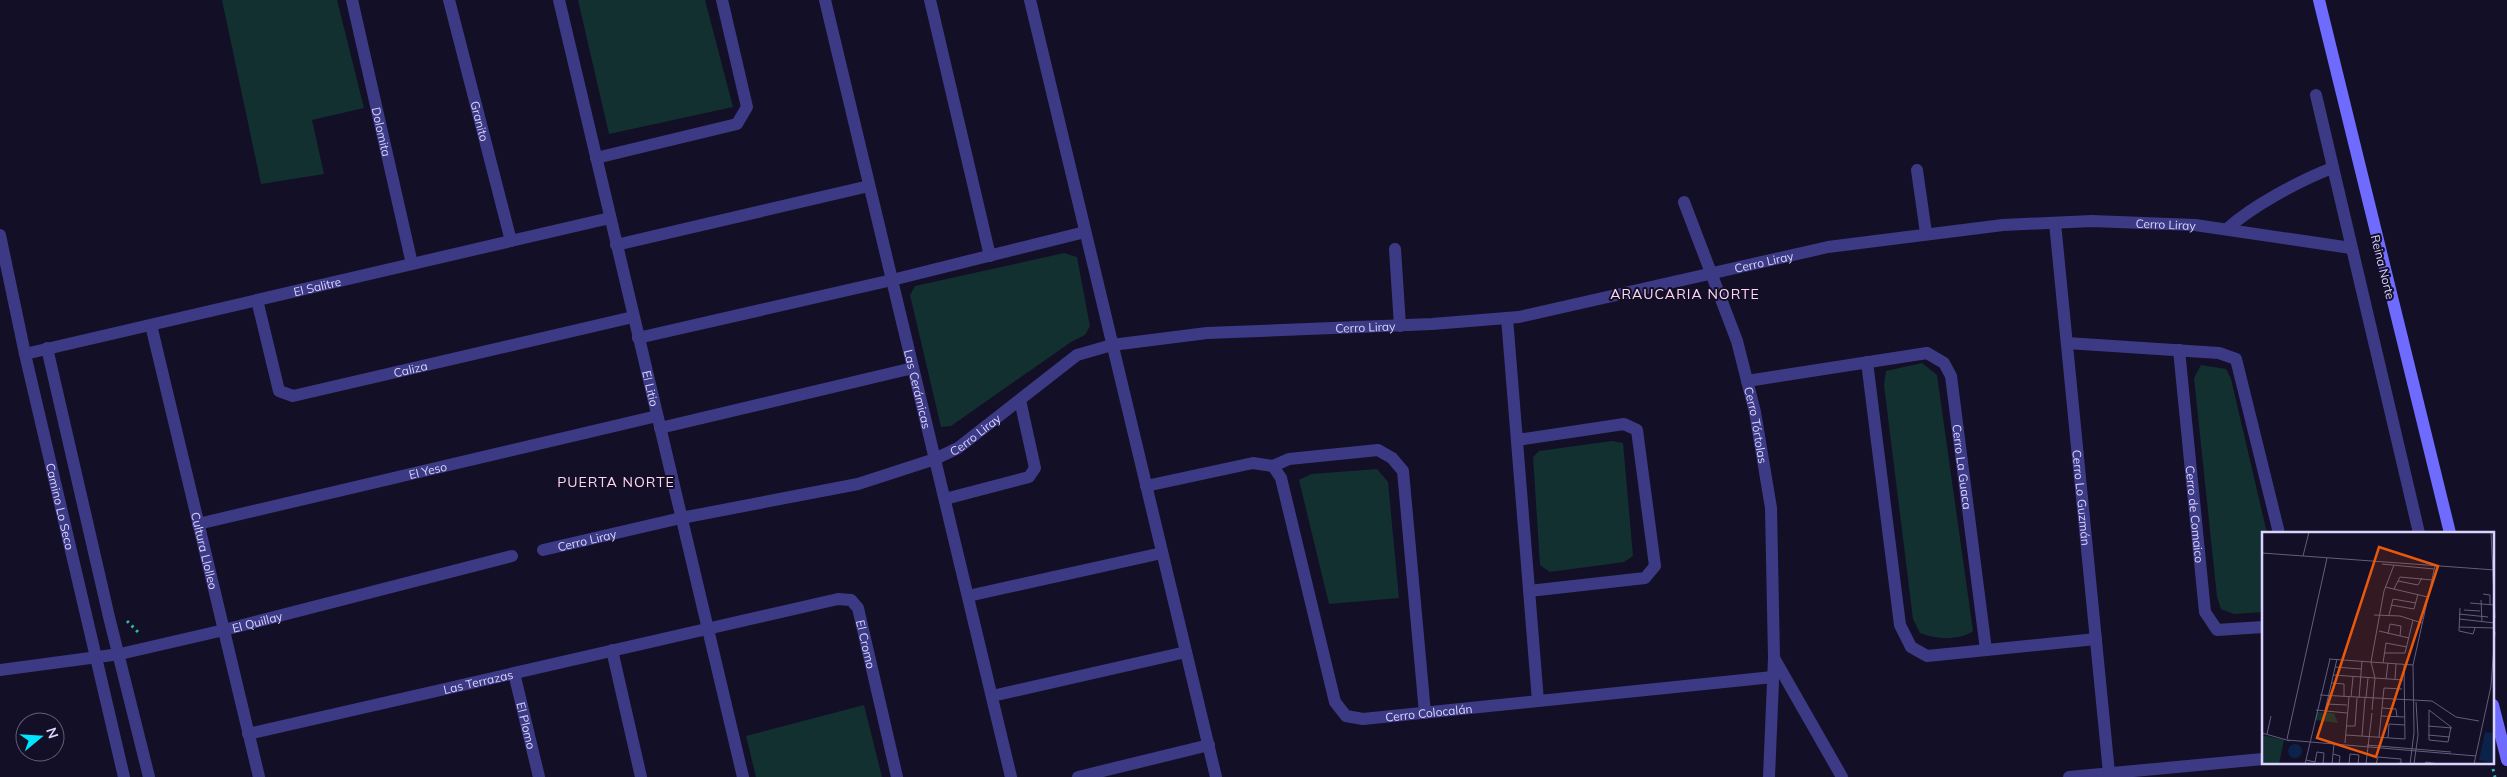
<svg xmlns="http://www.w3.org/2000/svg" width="2507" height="777" font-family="Mulish,sans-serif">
	<rect width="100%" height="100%" fill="#130f26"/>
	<g fill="#12302f">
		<polygon points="222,0 337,0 364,108 312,120 324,174 261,184"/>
		<polygon points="578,0 705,0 733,107 609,134"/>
		<polygon points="1064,253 1077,257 1090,326 1085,335 1071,342 951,426 941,427 910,295 915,286"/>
		<path d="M1922 363 1937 375 1973 631C1959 641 1935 639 1920 633L1913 619 1884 385 1886 371Z"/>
		<polygon points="2201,365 2226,369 2231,379 2267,533 2263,533 2263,612 2234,614 2221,609 2217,597 2194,378"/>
		<polygon points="1612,441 1623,443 1633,556 1624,562 1550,572 1540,565 1533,457 1539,451"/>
		<polygon points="1377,469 1388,482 1399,598 1329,604 1299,480 1311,474"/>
		<polygon points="864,705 882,777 756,777 746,736"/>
	</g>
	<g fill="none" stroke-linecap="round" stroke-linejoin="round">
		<g stroke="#2fb8b0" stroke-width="3" stroke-dasharray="2.5 4" stroke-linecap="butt">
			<polyline points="127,621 140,634"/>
			<polyline points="2493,769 2495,777"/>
		</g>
		<g stroke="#3d3a85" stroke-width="12">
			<path id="s1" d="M352 0 412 264"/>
			<path id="s2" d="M449 0 511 241"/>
			<path id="s3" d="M559 0 743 777"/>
			<path id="s4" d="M825 0 1011 777"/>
			<polyline points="930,0 990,256"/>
			<polyline points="1030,0 1216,777"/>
			<polyline points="2316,95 2419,533"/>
			<polyline points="596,158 737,124 747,107 722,0"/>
			<polyline points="1917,170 1926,233"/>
			<path id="s5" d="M1684 202 1737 341 1755 412 1771 508 1774 658 1769 777"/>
			<path id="s6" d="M2055 223 2109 773"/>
			<path d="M2227 229C2252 206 2299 181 2332 168"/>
			<path id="s7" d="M0 235 25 354 124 777"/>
			<polyline points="616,245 869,186"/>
			<polyline points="1395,249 1400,326"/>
			<path id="s8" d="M257 300 279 391 293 396 633 317"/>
			<polyline points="1507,318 1538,701"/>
			<path id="s9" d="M151 325 259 777"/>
			<polyline points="638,338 892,280 1085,232"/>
			<polyline points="2067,343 2219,353 2236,359 2279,533"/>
			<polyline points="47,348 109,617 149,777"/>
			<path id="s10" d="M2179 350 2205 612 2217 630 2263 627"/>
			<path id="s11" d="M25 354 610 218"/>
			<polyline points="1867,362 1900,625 1911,647 1927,656 2096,639"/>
			<path id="s12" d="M1747 381 1927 353 1944 363 1951 376 1986 650"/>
			<polyline points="660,428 913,368"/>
			<polyline points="1517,440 1624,424 1637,430 1655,566 1645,578 1529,591"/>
			<path id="s13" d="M1273 466 1281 478 1335 702 1346 716 1363 719 1773 677"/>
			<polyline points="1146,486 1253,463 1273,466 1289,459 1378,450 1392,458 1403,471 1425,713"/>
			<polyline points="945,499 1029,477 1035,468 1020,400"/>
			<path id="s14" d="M198 524 657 416"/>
			<path id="s15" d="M543 550 681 518 858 484 935 459 958 448 1077 355 1112 345 1207 333 1432 324 1519 317 1828 247 2003 225 2092 221 2195 225 2351 248"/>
			<polyline points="968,596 1162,553"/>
			<polyline points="612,650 641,777"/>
			<polyline points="1774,658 1842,777"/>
			<path id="s16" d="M0 670 120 654 224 630 512 556"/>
			<path id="s17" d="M514 673 539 777"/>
			<polyline points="992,696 1186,652"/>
			<path id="s18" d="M248 734 838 599 851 600 858 608 897 777"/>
			<polyline points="1078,777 1209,745"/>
			<polyline points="2069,777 2263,759"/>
		</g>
		<g stroke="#6f6bff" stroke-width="12">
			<polyline points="2319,0 2450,533"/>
			<polyline points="2493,705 2507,760"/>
		</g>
	</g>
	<g text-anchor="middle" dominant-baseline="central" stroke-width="4" stroke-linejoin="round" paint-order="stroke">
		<g font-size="12" fill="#d9d4ff" stroke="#130f26">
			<text stroke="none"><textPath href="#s2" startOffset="125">Granito</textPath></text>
			<text stroke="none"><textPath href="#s1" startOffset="135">Dolomita</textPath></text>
			<text stroke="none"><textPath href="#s15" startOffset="1680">Cerro Liray</textPath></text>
			<text stroke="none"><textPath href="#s15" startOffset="1275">Cerro Liray</textPath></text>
			<text transform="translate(2383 267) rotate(76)">Reina Norte</text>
			<text stroke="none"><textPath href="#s11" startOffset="300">El Salitre</textPath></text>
			<text stroke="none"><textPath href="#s15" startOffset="870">Cerro Liray</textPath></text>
			<text stroke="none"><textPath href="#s8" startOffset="229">Caliza</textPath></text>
			<text stroke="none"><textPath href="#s4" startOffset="400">Las Cerámicas</textPath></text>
			<text stroke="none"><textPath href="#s3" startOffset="399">El Litio</textPath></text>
			<text stroke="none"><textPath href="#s5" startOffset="235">Cerro Tórtolas</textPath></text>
			<text stroke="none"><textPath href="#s15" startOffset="450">Cerro Liray</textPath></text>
			<text stroke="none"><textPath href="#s12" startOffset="308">Cerro La Guaca</textPath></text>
			<text stroke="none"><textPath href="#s14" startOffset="236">El Yeso</textPath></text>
			<text stroke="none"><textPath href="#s6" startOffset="276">Cerro Lo Guzmán</textPath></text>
			<text stroke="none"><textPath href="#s7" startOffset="278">Camino Lo Seco</textPath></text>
			<text stroke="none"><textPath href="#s10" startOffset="165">Cerro de Comaico</textPath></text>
			<text stroke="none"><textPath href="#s15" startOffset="45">Cerro Liray</textPath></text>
			<text stroke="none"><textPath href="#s9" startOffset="232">Cultura Llolleo</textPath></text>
			<text stroke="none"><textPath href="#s16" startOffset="262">El Quillay</textPath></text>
			<text stroke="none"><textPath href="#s18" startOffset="666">El Cromo</textPath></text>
			<text stroke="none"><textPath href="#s18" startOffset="236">Las Terrazas</textPath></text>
			<text stroke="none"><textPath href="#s13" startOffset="346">Cerro Colocalán</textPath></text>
			<text stroke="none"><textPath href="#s17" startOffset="54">El Plomo</textPath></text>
		</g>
		<g font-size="14" letter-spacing="1" fill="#ffd6f0" stroke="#130f26">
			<text x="1685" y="294">ARAUCARIA NORTE</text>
			<text x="616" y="482">PUERTA NORTE</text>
		</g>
	</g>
	<g transform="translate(2262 532)">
		<rect width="232" height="232" fill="#130f26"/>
		<path d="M55 180 72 181 76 191 53 188ZM0 203 22 208 17 232H0Z" fill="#12302f"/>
		<path d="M223 200 232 201V231L217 228ZM26 219a7 7 0 1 1 14 0a7 7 0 1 1-14 0Z" fill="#0c2248"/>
		<path fill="none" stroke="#625e7d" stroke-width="1" d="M229 0 233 86M0 21 233 38M41 24 47 0M120 32 172 37M136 49 156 53 160 46M123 55 166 65M132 57 138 45 170 48M221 62 228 63V73M219 68 220 90M208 71 232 73M129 73 152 77 156 62M198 76 197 99 211 102 213 96M202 78 218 79M197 82 226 85M112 83 138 84 160 91M127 83 131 67 154 71M197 87 233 91M197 95 233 96M117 99 147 106M126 102 128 92 139 94 138 104M122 121H143L151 88M67 127 151 133M121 131 124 111 145 115M73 135 99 137M71 143 141 148M124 147 126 131M133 148 134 132M70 151 82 152V165M58 163 170 169 194 185 217 189M89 165 91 145M97 166 100 129M104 166 106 146M64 172 85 173M120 176 134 177 135 185M54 178 85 181M110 178 113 146 109 130 122 59 132 33M167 178 189 195 186 210 167 208ZM63 179 75 127M119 184 143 185M85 194H93L95 166M166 194 190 196M0 201 28 209M5 202 9 184M84 203 143 207 142 133M166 203 188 205M100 204 103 166M117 205 122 156 140 157M126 206 127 192 143 193M25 207 65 26M25 208 214 224M83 211 87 165M105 213 189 220M71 222 78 224 77 232M44 228 53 230 55 220 62 221 61 232M43 232 68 127M70 232 72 212M87 232 88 222 97 223 96 232M104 232 110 181M114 232 116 225 139 227V231L132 232M148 232 152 201 151 133 173 34M152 232 156 203 154 170M162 232 164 230 177 232M212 232 229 154 233 100"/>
		<path fill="#e8590c" fill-opacity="0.15" stroke="#e8590c" stroke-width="2.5" d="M117 15 176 34 114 225 55 206Z"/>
		<rect width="232" height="232" fill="none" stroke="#d9d4ff" stroke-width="2.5"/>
	</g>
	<g transform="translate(40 737) rotate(72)"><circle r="24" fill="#130f26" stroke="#625e7d"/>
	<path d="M0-4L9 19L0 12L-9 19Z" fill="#00e5ff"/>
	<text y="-8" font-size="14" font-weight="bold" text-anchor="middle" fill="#d9d4ff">N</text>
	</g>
</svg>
